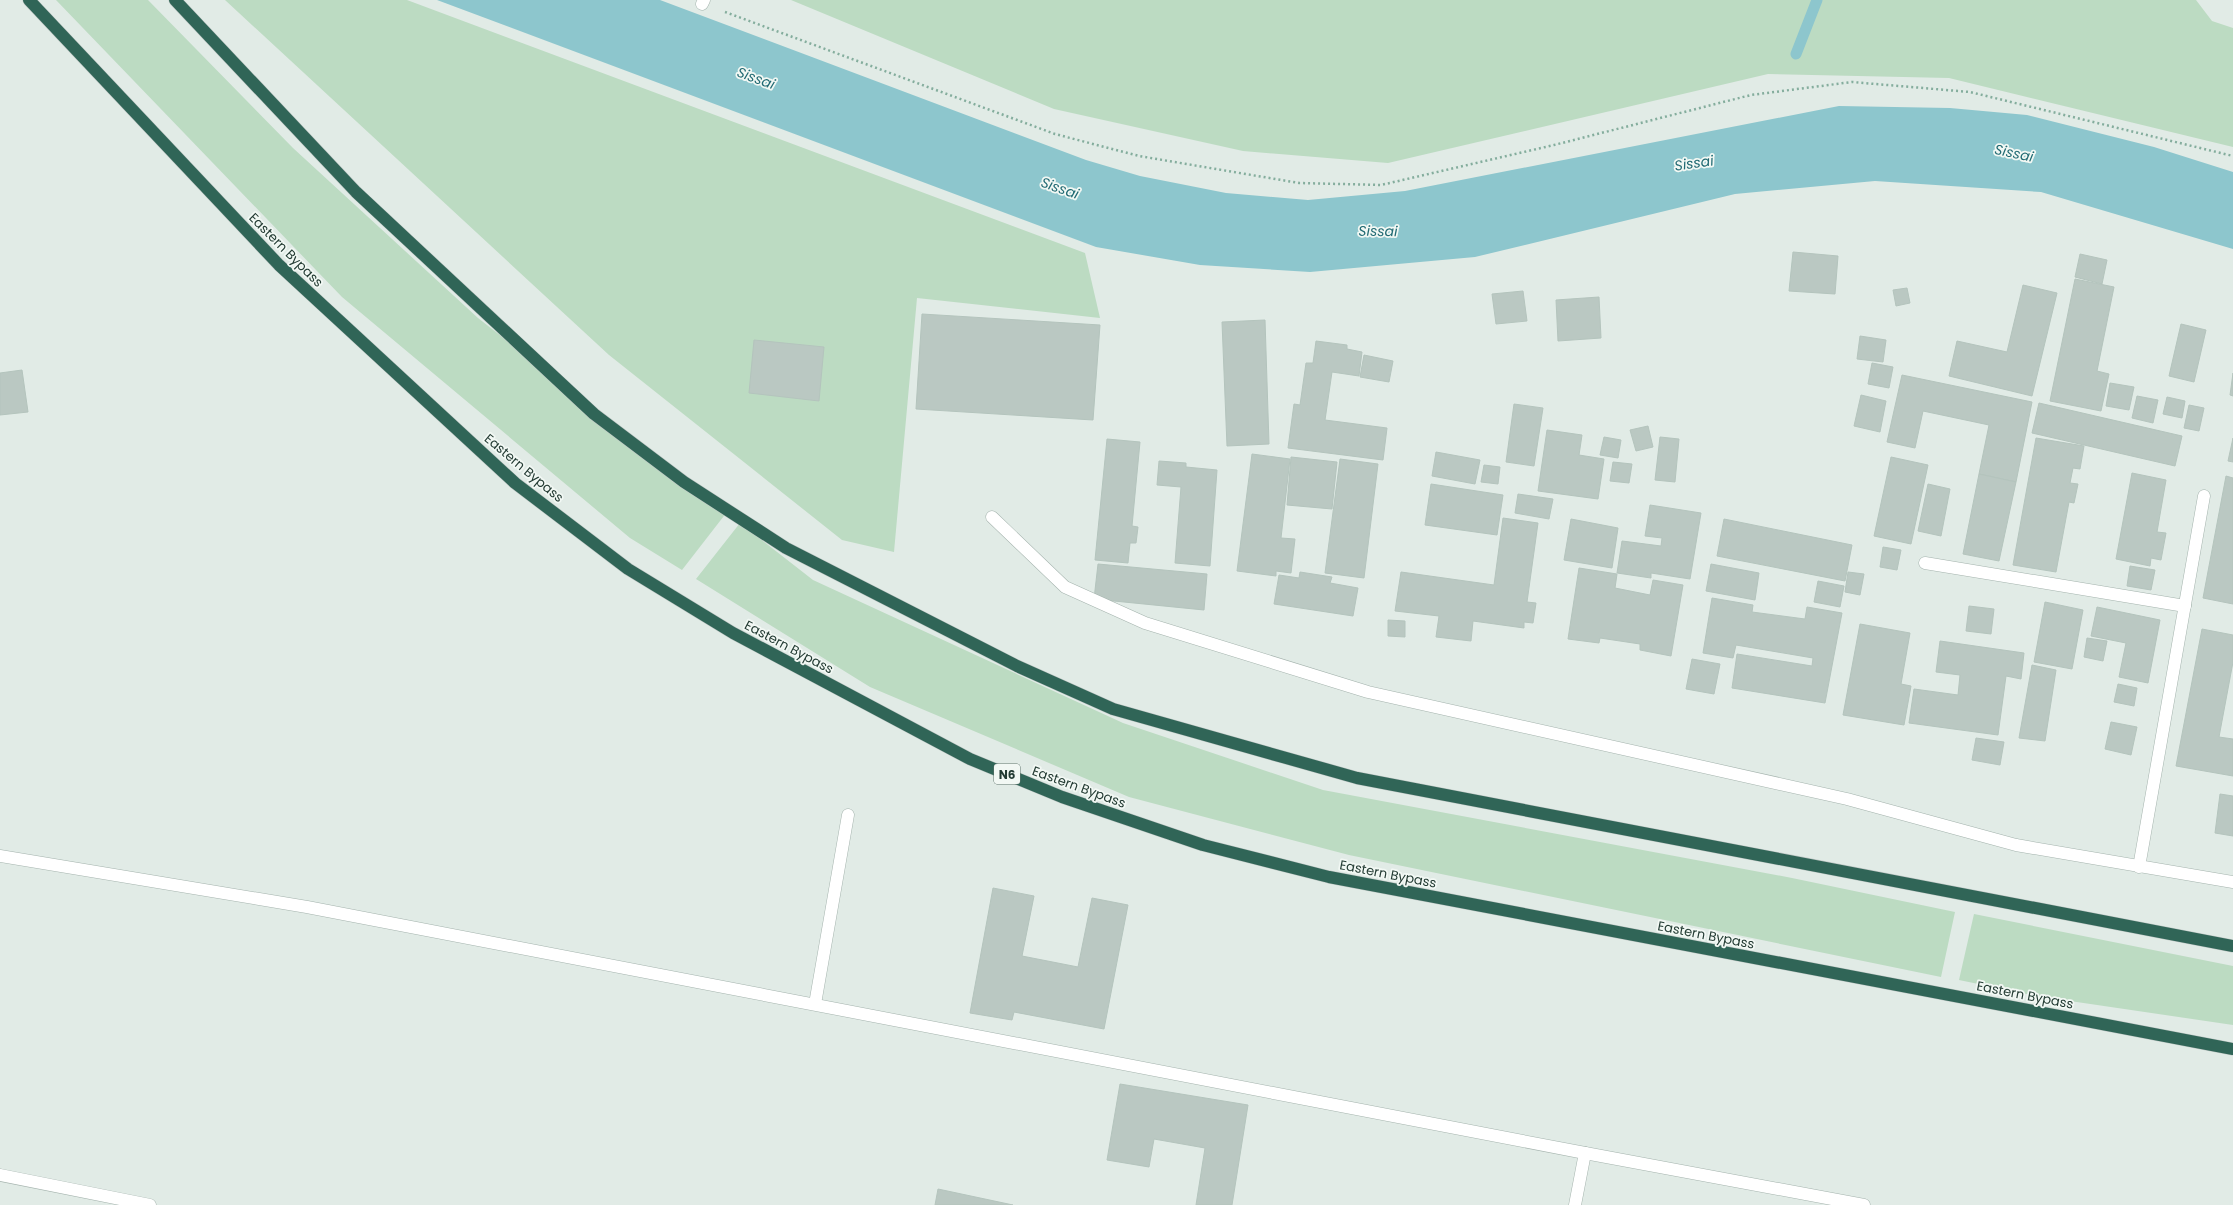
<svg xmlns="http://www.w3.org/2000/svg" width="2233" height="1205" font-family="Poppins,sans-serif">
	<rect width="100%" height="100%" fill="#e1ebe6"/>
	<g fill="#bcdbc2">
		<polygon points="56,0 148,0 293,148 478,318 727,512 682,570 630,538 342,297"/>
		<polygon points="225,0 407,0 1085,253 1100,318 917,298 894,552 842,540 609,355"/>
		<polygon points="791,0 2196,0 2212,21 2233,28 2233,147 1949,78 1768,74 1388,163 1243,151 1054,109"/>
		<polygon points="740,523 813,580 1123,723 1323,790 1792,878 1955,912 1941,977 1349,855 1129,797 870,687 696,579"/>
		<polygon points="1974,914 2233,966 2233,1025 2036,996 1959,980"/>
	</g>
	<polygon fill="#8dc6cd" points="437,0 660,0 1086,160 1140,176 1226,193 1308,200 1405,191 1839,106 1950,108 2027,115 2154,147 2233,172 2233,249 2041,192 1875,181 1735,194 1475,257 1310,272 1200,265 1096,247"/>
	<g fill="none" stroke-linecap="round" stroke-linejoin="round">
		<polyline stroke="#8dc6cd" stroke-width="11" points="1796,54 1817,0"/>
	</g>
	<g fill="#bac8c2" stroke="#b4c4bd">
		<polygon points="1793,252 1838,256 1835,294 1789,291"/>
		<polygon points="2080,254 2107,260 2102,284 2075,277"/>
		<polygon points="2075,279 2114,287 2097,371 2109,374 2101,411 2050,401"/>
		<polygon points="2023,285 2057,293 2032,396 1949,376 1957,341 2007,352"/>
		<polygon points="1907,288 1910,303 1896,306 1893,290"/>
		<polygon points="1523,291 1527,321 1496,324 1492,294"/>
		<polygon points="1599,297 1601,338 1558,341 1556,300"/>
		<polygon points="922,314 1100,325 1093,420 916,409"/>
		<polygon points="1265,320 1269,444 1227,446 1222,322"/>
		<polygon points="2181,324 2206,330 2194,382 2169,376"/>
		<polygon points="1860,336 1886,340 1883,362 1857,359"/>
		<polygon points="754,340 824,347 819,401 749,393"/>
		<polygon points="1316,341 1347,345 1347,349 1362,352 1359,376 1332,372 1325,420 1387,428 1383,460 1288,448 1294,404 1300,405 1306,363 1313,363"/>
		<polygon points="1364,355 1393,361 1389,382 1360,377"/>
		<polygon points="1872,363 1893,367 1889,388 1868,384"/>
		<polygon points="22,370 28,412 0,415 0,373"/>
		<polygon points="2233,373 2233,396 2230,395"/>
		<polygon points="1902,375 2032,402 2016,482 1979,474 1989,425 1923,411 1915,448 1887,442"/>
		<polygon points="2110,383 2134,387 2129,410 2106,406"/>
		<polygon points="1861,395 1886,401 1880,432 1854,426"/>
		<polygon points="2137,396 2158,400 2153,423 2132,418"/>
		<polygon points="2167,397 2185,401 2182,418 2163,414"/>
		<polygon points="2039,403 2182,436 2175,466 2032,433"/>
		<polygon points="1514,404 1543,408 1534,466 1506,462"/>
		<polygon points="2189,405 2204,408 2199,431 2184,428"/>
		<polygon points="1648,426 1653,447 1636,451 1630,430"/>
		<polygon points="1547,430 1582,435 1579,455 1604,459 1598,499 1538,491"/>
		<polygon points="1604,437 1621,440 1618,458 1600,455"/>
		<polygon points="1660,437 1679,439 1675,482 1655,480"/>
		<polygon points="2036,438 2084,446 2080,469 2073,468 2070,483 2078,484 2074,503 2069,502 2056,572 2013,565"/>
		<polygon points="2233,438 2233,462 2228,461"/>
		<polygon points="1107,439 1140,442 1132,526 1138,527 1136,543 1130,543 1128,563 1095,560"/>
		<polygon points="1436,452 1480,460 1475,484 1432,476"/>
		<polygon points="1252,454 1290,459 1281,538 1295,539 1291,573 1276,571 1276,576 1237,571"/>
		<polygon points="1291,457 1337,462 1332,509 1287,505"/>
		<polygon points="1891,457 1928,465 1911,544 1874,536"/>
		<polygon points="1340,459 1378,464 1364,578 1325,573"/>
		<polygon points="1159,461 1186,463 1186,467 1217,470 1210,566 1175,563 1181,487 1157,485"/>
		<polygon points="1613,462 1632,464 1629,483 1610,481"/>
		<polygon points="1484,465 1500,467 1498,484 1481,482"/>
		<polygon points="2132,473 2166,480 2157,532 2166,533 2161,560 2151,558 2150,566 2116,559"/>
		<polygon points="1979,474 2016,482 1999,561 1963,554"/>
		<polygon points="2226,476 2233,478 2233,604 2203,598"/>
		<polygon points="1431,484 1503,495 1497,535 1425,525"/>
		<polygon points="1928,484 1950,489 1941,536 1918,531"/>
		<polygon points="1518,494 1553,499 1549,519 1515,513"/>
		<polygon points="1650,505 1701,513 1690,579 1651,573 1651,578 1617,573 1622,541 1661,546 1662,538 1645,536"/>
		<polygon points="1503,518 1538,523 1527,602 1536,603 1533,623 1524,622 1524,628 1473,621 1471,641 1436,637 1439,616 1395,611 1401,572 1494,585"/>
		<polygon points="1571,519 1618,528 1612,568 1564,560"/>
		<polygon points="1724,519 1852,545 1845,581 1717,556"/>
		<polygon points="1883,547 1901,550 1897,570 1880,567"/>
		<polygon points="1098,564 1207,574 1204,610 1094,599"/>
		<polygon points="1711,564 1759,573 1755,600 1706,591"/>
		<polygon points="2130,566 2155,570 2151,590 2127,586"/>
		<polygon points="1579,568 1617,574 1615,588 1650,595 1653,580 1683,585 1671,656 1640,650 1640,644 1600,638 1599,643 1568,639"/>
		<polygon points="1300,572 1332,577 1330,583 1358,588 1353,616 1274,604 1279,575 1299,578"/>
		<polygon points="1848,572 1864,574 1860,595 1845,592"/>
		<polygon points="1818,581 1844,586 1840,607 1814,602"/>
		<polygon points="1712,598 1753,605 1752,612 1805,619 1807,607 1842,613 1825,703 1732,688 1737,654 1812,666 1813,658 1736,645 1733,658 1703,653"/>
		<polygon points="2045,602 2083,610 2072,669 2034,662"/>
		<polygon points="1969,606 1994,609 1991,634 1966,631"/>
		<polygon points="2097,607 2160,620 2148,683 2119,677 2126,643 2091,636"/>
		<polygon points="1388,620 1405,621 1405,637 1388,636"/>
		<polygon points="1860,624 1910,633 1901,684 1911,686 1904,725 1843,715"/>
		<polygon points="2202,629 2233,635 2233,662 2219,737 2233,739 2233,776 2176,766"/>
		<polygon points="2087,638 2107,641 2103,661 2084,657"/>
		<polygon points="1940,641 2024,653 2021,679 2006,676 1998,735 1909,723 1914,689 1958,695 1960,675 1936,672"/>
		<polygon points="1692,659 1720,664 1714,694 1686,689"/>
		<polygon points="2032,665 2056,670 2045,741 2019,738"/>
		<polygon points="2118,684 2137,688 2134,706 2114,702"/>
		<polygon points="2111,722 2137,727 2131,755 2105,749"/>
		<polygon points="1976,738 2004,742 2000,765 1972,760"/>
		<polygon points="2220,794 2233,796 2233,836 2215,833"/>
		<polygon points="993,888 1034,896 1022,956 1078,967 1092,898 1128,905 1104,1029 1014,1012 1012,1020 970,1013"/>
		<polygon points="1120,1084 1248,1105 1232,1205 1196,1205 1205,1148 1154,1139 1149,1167 1107,1160"/>
		<polygon points="938,1189 1013,1205 935,1205"/>
	</g>
	<g fill="none" stroke-linecap="round" stroke-linejoin="round">
		<defs>
			<g id="minor">
				<polyline points="702,4 704,0"/>
				<polyline points="992,517 1065,587 1145,623 1368,692 1847,799 2016,845 2233,882"/>
				<polyline points="1925,563 2185,606"/>
				<polyline points="0,856 307,907 1585,1153 1864,1205"/>
				<polyline points="2139,867 2204,496"/>
				<polyline points="815,1004 848,815"/>
				<polyline points="0,1175 150,1205"/>
				<polyline points="1575,1205 1585,1153"/>
			</g>
			<g id="highway">
				<polyline points="29,0 279,265 515,483 628,569 733,633 970,759 1062,797 1203,845 1329,877 2233,1049"/>
				<polyline points="175,0 356,192 594,414 684,482 786,548 1017,666 1113,709 1357,778 2233,946"/>
			</g>
		</defs>
		<use href="#minor" stroke="#a4b3ad" stroke-width="13"/>
		<use href="#highway" stroke="#c1c8c6" stroke-width="13"/>
		<polyline stroke="#84ad9d" stroke-width="2.5" stroke-dasharray="2 3" stroke-linecap="butt" points="725,12 1055,134 1139,156 1299,183 1381,185 1554,145 1751,95 1852,82 1970,92 2233,156"/>
		<use href="#minor" stroke="#fff" stroke-width="12"/>
		<use href="#highway" stroke="#306557" stroke-width="12"/>
	</g>
	<g text-anchor="middle" dominant-baseline="central" stroke-width="3.5" stroke-linejoin="round" paint-order="stroke">
		<rect fill="#f2f8f4" stroke="#61746d" stroke-width="1" x="994" y="764" width="26" height="20" rx="3"/>
		<g font-size="12" font-weight="bold" fill="#233b33">
			<text x="1007" y="774">N6</text>
		</g>
		<g font-size="13" fill="#233b33" stroke="#f2f8f4">
			<text transform="translate(286 250) rotate(45)">Eastern Bypass</text>
			<text transform="translate(524 468) rotate(40)">Eastern Bypass</text>
			<text transform="translate(789 647) rotate(28)">Eastern Bypass</text>
			<text transform="translate(1079 787) rotate(20)">Eastern Bypass</text>
			<text transform="translate(1388 874) rotate(11)">Eastern Bypass</text>
			<text transform="translate(1706 935) rotate(11)">Eastern Bypass</text>
			<text transform="translate(2025 995) rotate(11)">Eastern Bypass</text>
		</g>
		<g font-size="14" font-style="italic" fill="#216a73" stroke="#f2f8f4">
			<text transform="translate(756 78) rotate(20)">Sissai</text>
			<text transform="translate(2014 153) rotate(12)">Sissai</text>
			<text transform="translate(1694 163) rotate(-8)">Sissai</text>
			<text transform="translate(1060 188) rotate(19)">Sissai</text>
			<text transform="translate(1378 231) rotate(1)">Sissai</text>
		</g>
	</g>
</svg>
